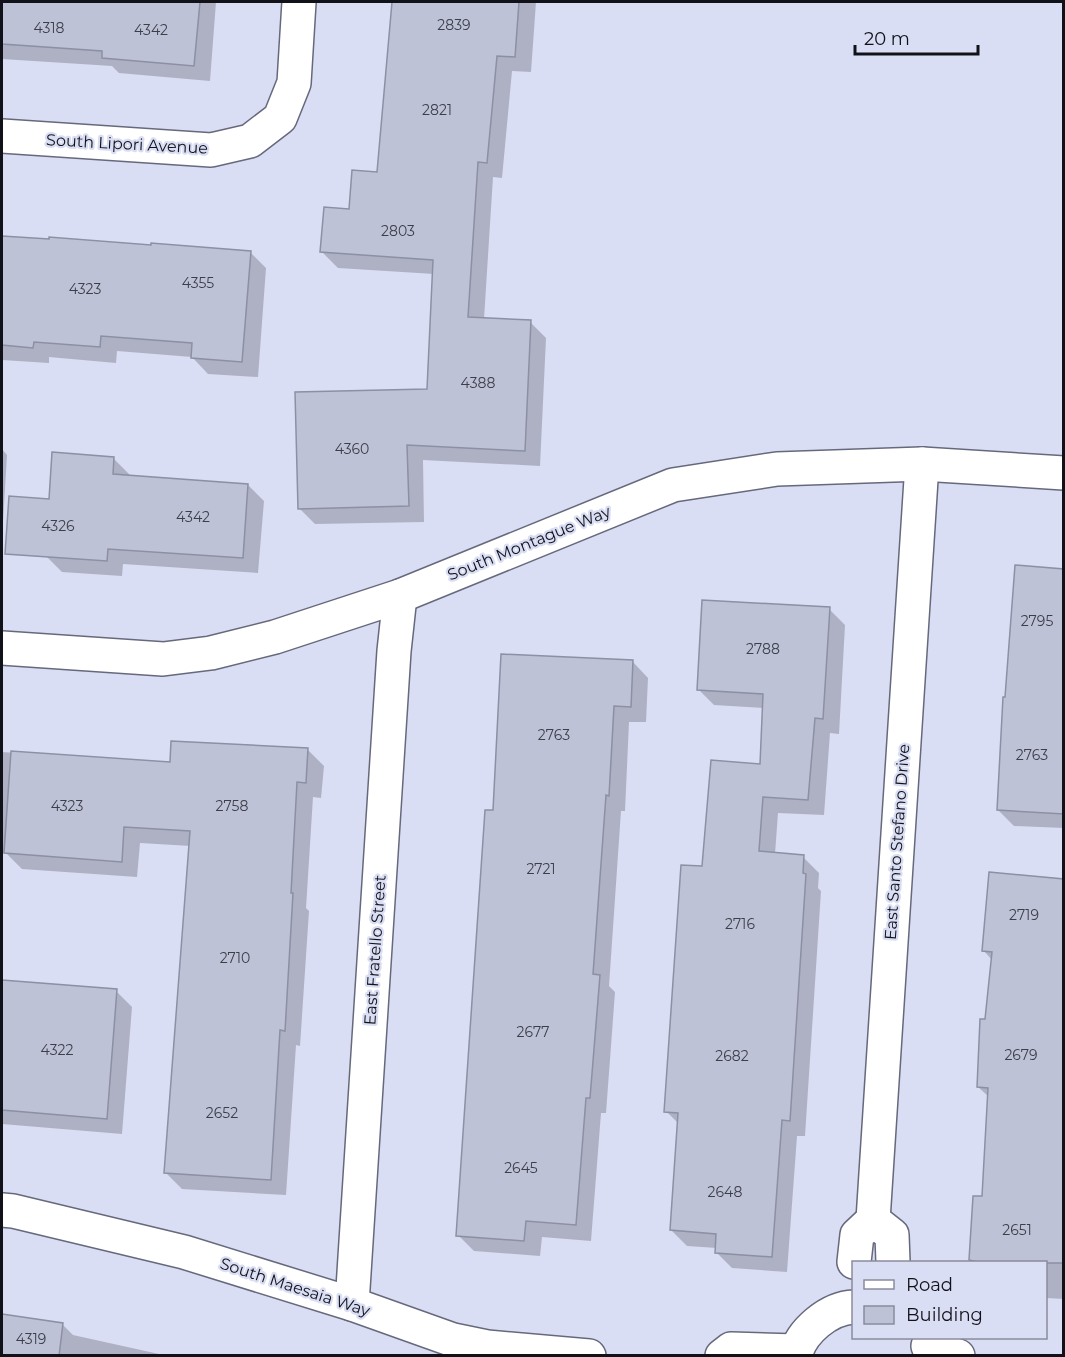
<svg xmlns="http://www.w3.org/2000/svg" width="1065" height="1357" font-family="Montserrat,sans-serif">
	<rect width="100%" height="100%" fill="#dadef4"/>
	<g fill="#0003">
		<polygon points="2,2 216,2 210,81 119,73 112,66 2,59"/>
		<polygon points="394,2 536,2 531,72 512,71 502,178 493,177 484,319 530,322 546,338 540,466 423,460 424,522 315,524 299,508 428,391 434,274 338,268 322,252 378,173"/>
		<polygon points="2,238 250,252 266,268 258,377 208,374 192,357 117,351 116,363 49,357 49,363 2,360"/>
		<polygon points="2,449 7,455 2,539"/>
		<polygon points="113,458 129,474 129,477 248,485 264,501 258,573 123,564 122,576 62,572 46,556"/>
		<polygon points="1064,570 1064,828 1014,826 998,810"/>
		<polygon points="829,609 845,625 839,734 830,733 824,815 778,813 775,854 803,857 819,873 818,888 821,891 805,1136 797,1136 787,1272 732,1268 716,1252 717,1248 687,1246 671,1230 679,1124 666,1111 703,868 762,766 764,708 714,705 698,689"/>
		<polygon points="633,662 648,678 646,722 629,722 625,811 621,811 609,986 615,992 606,1113 601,1113 591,1241 542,1237 540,1256 474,1251 458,1235 494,812"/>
		<polygon points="308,750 324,766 321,798 313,797 306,908 309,911 300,1046 296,1045 286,1195 182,1189 166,1173 191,846 140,843 137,877 22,869 7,854 2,853 2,752 172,764"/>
		<polygon points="1064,880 1064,1299 1046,1298 1046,1262 974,1262 971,1260 984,1197 989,1097 978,1087 992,960 984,951"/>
		<polygon points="2,981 116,991 132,1007 122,1134 2,1124"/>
		<polygon points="2,1316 62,1324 73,1335 168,1356 2,1356"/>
	</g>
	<g fill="#bec2d7" stroke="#8c90a4" stroke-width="1.5">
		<polygon points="2,2 200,2 194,66 102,58 102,51 2,44"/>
		<polygon points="392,2 519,2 515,57 497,56 487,163 478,162 468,317 531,320 525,451 407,445 409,506 298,509 295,392 427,389 433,260 320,252 324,207 349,209 352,170 377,172"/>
		<polygon points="2,236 49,239 49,237 151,245 151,243 251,251 242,362 191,358 192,343 101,336 100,347 34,342 33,348 2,345"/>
		<polygon points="52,452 114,457 113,474 248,484 243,558 108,549 107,561 5,554 9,496 49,499"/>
		<polygon points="1015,565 1064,569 1064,814 997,810 1003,697 1005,697"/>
		<polygon points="702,600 830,607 823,719 815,718 808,800 763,797 759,851 804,855 803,873 806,874 790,1121 782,1120 772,1257 715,1253 716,1234 670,1230 678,1113 664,1112 681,865 702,866 711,760 760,764 763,694 697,690"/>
		<polygon points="501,654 633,660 631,707 614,706 609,796 606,795 593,974 600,975 590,1098 586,1098 576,1225 526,1221 524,1241 456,1236 485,810 493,810"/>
		<polygon points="171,741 308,748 306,783 297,782 291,893 293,893 285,1031 280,1030 271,1180 164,1173 190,831 124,827 122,862 4,853 11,751 170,762"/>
		<polygon points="989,872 1064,879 1064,1263 983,1263 969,1260 973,1196 982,1196 988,1088 977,1087 980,1019 985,1019 992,952 982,951"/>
		<polygon points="2,980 117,989 107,1119 2,1110"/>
		<polygon points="2,1314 63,1323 59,1356 2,1356"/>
	</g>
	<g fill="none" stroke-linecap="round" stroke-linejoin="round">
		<defs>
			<g id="minor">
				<polyline points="2,136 211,150 250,141 280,118 294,83 299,2"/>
				<polyline points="2,648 163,659 211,653 275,637 400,596 673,485 777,469 922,464 1064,473"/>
				<polyline points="2,1210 13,1211 184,1252 352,1304 453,1340 487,1347 589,1356"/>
				<polyline points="873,1220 922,464"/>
				<polyline points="854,1262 857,1235 873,1220 892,1235 893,1262"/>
				<polyline points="352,1304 394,651 400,596"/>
				<polyline points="928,1346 958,1356"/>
				<polyline points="722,1356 731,1349 796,1351"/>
				<path d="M795 1356C801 1331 829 1308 854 1307"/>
			</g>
		</defs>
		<use href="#minor" stroke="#66697c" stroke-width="36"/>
		<use href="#minor" stroke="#fff" stroke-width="33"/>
	</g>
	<g text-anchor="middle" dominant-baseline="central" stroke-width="4.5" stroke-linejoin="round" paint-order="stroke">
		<g font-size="14" fill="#3c3e48">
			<text x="454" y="25">2839</text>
			<text x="49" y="28">4318</text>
			<text x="151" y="30">4342</text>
			<text x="437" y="110">2821</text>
			<text x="398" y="231">2803</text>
			<text x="198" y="283">4355</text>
			<text x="85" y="289">4323</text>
			<text x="478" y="383">4388</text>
			<text x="352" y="449">4360</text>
			<text x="193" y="517">4342</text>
			<text x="58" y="526">4326</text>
			<text x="1037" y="621">2795</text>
			<text x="763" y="649">2788</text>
			<text x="554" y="735">2763</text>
			<text x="1032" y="755">2763</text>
			<text x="67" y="806">4323</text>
			<text x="232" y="806">2758</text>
			<text x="541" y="869">2721</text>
			<text x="1024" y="915">2719</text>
			<text x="740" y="924">2716</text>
			<text x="235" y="958">2710</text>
			<text x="533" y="1032">2677</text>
			<text x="57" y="1050">4322</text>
			<text x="1021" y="1055">2679</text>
			<text x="732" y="1056">2682</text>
			<text x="222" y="1113">2652</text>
			<text x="521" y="1168">2645</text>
			<text x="725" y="1192">2648</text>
			<text x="1017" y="1230">2651</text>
			<text x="31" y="1339">4319</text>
		</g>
		<g font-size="16" fill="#111219" stroke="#dadef4">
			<text transform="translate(127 144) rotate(3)">South Lipori Avenue</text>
			<text transform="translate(529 543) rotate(-22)">South Montague Way</text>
			<text transform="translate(897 842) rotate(-86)">East Santo Stefano Drive</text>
			<text transform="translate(375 950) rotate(-86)">East Fratello Street</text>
			<text transform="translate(295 1287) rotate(18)">South Maesaia Way</text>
		</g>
	</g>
	<rect width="1065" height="1357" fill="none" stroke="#111219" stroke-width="6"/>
	<rect x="852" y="1261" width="195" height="78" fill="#dadef4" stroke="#8a8c9c" stroke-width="1.5"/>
	<rect x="864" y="1280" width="30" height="9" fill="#ffffff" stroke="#8a8c9c" stroke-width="1.5"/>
	<text x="906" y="1291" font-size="18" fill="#111219">Road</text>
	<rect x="864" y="1306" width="30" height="18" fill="#bec2d7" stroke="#8a8c9c" stroke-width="1.5"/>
	<text x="906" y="1321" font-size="18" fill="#111219">Building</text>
	<path d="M855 45v9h123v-9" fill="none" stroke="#111219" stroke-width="3"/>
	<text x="864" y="45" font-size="18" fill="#111219" stroke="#dadef4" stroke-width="4.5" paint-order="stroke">20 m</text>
</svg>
